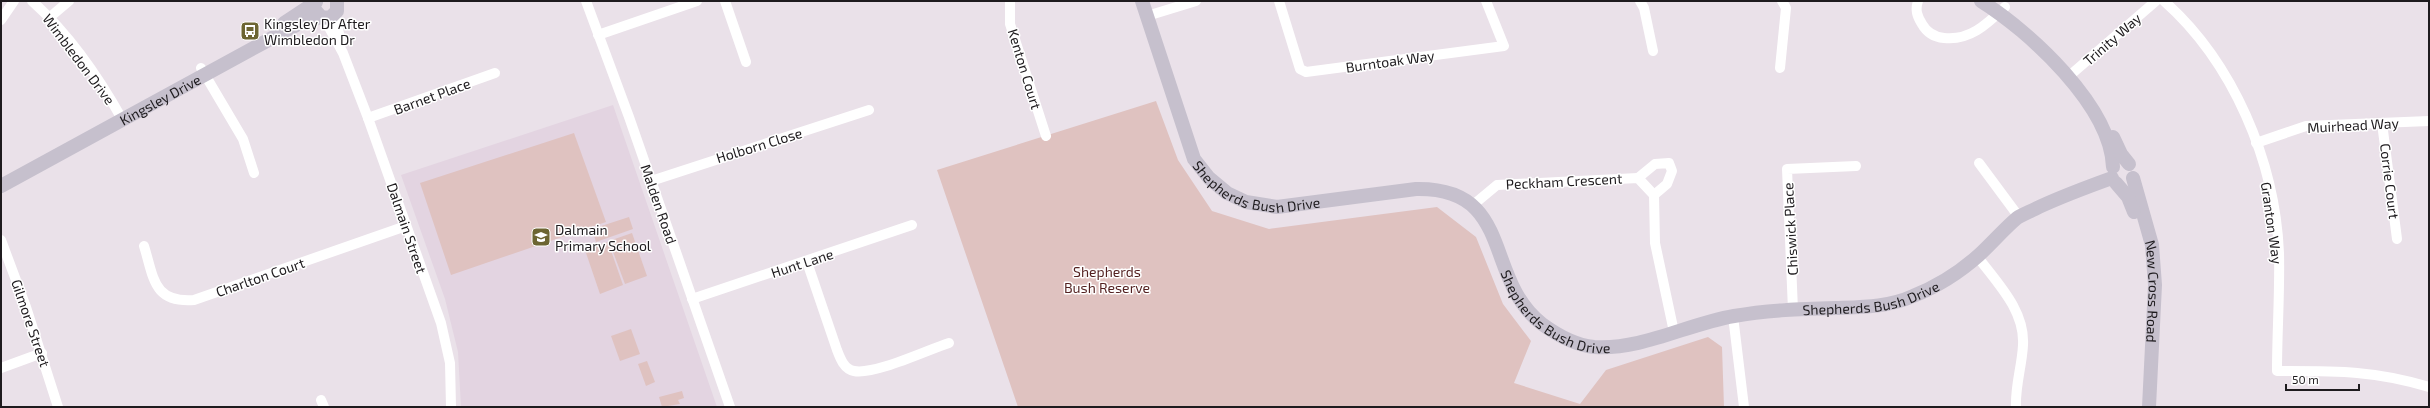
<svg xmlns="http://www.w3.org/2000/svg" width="2430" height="408" font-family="'Exo 2',sans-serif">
	<rect width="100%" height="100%" fill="#eae1e9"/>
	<polygon fill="#e3d4e1" points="613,105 717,407 461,407 458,352 445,299 401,175"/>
	<g fill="#dfc2c0">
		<polygon points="1156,101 1178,160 1212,211 1269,229 1437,207 1476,237 1503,304 1531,341 1514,383 1580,404 1606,370 1708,337 1722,347 1724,407 1018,407 937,170"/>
		<polygon points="574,133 606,222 451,275 420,183"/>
		<polygon points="629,217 633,229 596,242 592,229"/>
		<polygon points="632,233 647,276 625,284 609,241"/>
		<polygon points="608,242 623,285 600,294 585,250"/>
		<polygon points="631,329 640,354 620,361 611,336"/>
		<polygon points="647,361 655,382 646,386 638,364"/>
		<polygon points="682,391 684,398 678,400 680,404 662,407 659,397"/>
	</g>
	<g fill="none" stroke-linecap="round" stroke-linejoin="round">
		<g stroke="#fff" stroke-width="10">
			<path d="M32 1C69 34 98 76 122 119"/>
			<polyline points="586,1 629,117 730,407"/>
			<polyline points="725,1 746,62"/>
			<polyline points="1010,1 1010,24 1046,136"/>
			<polyline points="1279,1 1300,69 1306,72 1504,46 1486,1"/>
			<polyline points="1640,1 1644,8 1653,51"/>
			<path d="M1918 1C1915 10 1917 16 1922 24 1927 33 1934 37 1944 38 1970 41 1987 24 2005 7"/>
			<path d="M2164 1C2233 62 2275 161 2279 253 2280 292 2277 332 2277 371 2333 371 2374 370 2429 387"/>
			<polyline points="335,15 341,43"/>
			<polyline points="1147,16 1196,1"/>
			<polyline points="50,17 69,1"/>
			<polyline points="324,18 343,53 368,118 441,323 450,363 451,407"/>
			<polyline points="1,20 14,1"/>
			<polyline points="598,35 697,1"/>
			<polyline points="201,68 243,139 254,173"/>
			<polyline points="1780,68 1786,8 1782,1"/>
			<polyline points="2068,77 2156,1"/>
			<polyline points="368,118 495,73"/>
			<polyline points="2382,123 2397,239"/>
			<polyline points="2256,143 2306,126 2429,121"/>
			<polyline points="1979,163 2019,217"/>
			<polyline points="1638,178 1655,164 1669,163 1672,171 1667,184 1654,195"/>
			<polyline points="651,181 869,110"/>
			<polyline points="1473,205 1497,185 1638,178 1654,195 1655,243 1674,332"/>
			<polyline points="1,240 26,307 58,407"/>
			<path d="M144 246C154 278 153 303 194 300L406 226"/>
			<path d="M1977 256C1997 283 2025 310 2023 345 2022 366 2015 386 2016 407"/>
			<path d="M807 262 837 350C840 358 844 369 854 371 875 375 927 350 949 343"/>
			<polyline points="692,299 912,225"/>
			<polyline points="1793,310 1787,169 1856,166"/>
			<polyline points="1733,316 1744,407"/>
			<polyline points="1,368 42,353"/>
			<polyline points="321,400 324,407"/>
		</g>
		<g stroke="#c6c0cd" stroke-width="14">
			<path id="s1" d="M1142 1 1194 159 1209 178 1227 193 1246 202 1277 207 1416 189C1515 187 1483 279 1542 324 1557 335 1575 345 1594 347 1643 350 1687 324 1734 316 1768 310 1802 309 1836 308 1862 307 1889 307 1913 296 1936 287 1960 272 1979 255 1992 243 2004 229 2017 218 2023 214 2032 211 2039 207 2063 196 2087 187 2112 178"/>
			<path d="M1981 1C2029 31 2111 106 2113 167"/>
			<polyline points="315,10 321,17 330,18 337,11 337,1"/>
			<polyline points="284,23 316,2"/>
			<polyline points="2113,137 2121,154 2129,164"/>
			<path id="s2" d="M2133 178 2152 245 2155 285 2149 407"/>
			<polyline points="2116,183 2128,197 2134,212"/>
			<path id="s3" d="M1 186 261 44 298 24 321 17"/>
		</g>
	</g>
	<defs>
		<symbol id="bus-square" viewBox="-11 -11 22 22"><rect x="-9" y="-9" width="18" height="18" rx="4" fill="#6c6532" stroke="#fff"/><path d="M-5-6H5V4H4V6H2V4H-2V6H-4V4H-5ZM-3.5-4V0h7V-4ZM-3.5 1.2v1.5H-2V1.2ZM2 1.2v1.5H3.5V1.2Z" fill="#fff"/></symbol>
		<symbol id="school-square" viewBox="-11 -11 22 22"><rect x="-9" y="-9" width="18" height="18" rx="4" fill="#6c6532" stroke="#fff"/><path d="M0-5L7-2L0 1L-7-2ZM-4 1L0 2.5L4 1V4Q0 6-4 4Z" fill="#fff"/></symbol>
	</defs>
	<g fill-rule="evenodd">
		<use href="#bus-square" x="239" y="20" width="22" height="22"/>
		<use href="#school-square" x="530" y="226" width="22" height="22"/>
	</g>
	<g text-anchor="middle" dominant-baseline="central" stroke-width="3" stroke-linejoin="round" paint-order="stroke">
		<g font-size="14" fill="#1e1b1e" stroke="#fff" text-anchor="start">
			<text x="264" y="23">Kingsley Dr After<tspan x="264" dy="16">Wimbledon Dr</tspan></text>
			<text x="555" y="229">Dalmain<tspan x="555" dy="16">Primary School</tspan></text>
		</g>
		<g font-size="14" fill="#1e1b1e" stroke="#fff">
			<text transform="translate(2112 39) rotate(-41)">Trinity Way</text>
			<text transform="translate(79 59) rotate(53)">Wimbledon Drive</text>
			<text transform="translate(1390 61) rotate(-8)">Burntoak Way</text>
			<text transform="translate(1025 69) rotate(73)">Kenton Court</text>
			<text transform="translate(432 96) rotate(-20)">Barnet Place</text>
			<text stroke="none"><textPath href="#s3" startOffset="181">Kingsley Drive</textPath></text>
			<text transform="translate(2353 125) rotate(-3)">Muirhead Way</text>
			<text transform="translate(759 145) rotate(-17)">Holborn Close</text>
			<text stroke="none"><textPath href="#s1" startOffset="240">Shepherds Bush Drive</textPath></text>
			<text transform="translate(1564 181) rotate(-3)">Peckham Crescent</text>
			<text transform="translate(2390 181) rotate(83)">Corrie Court</text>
			<text transform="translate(659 204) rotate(71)">Malden Road</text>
			<text transform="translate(2272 223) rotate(82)">Granton Way</text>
			<text transform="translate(407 228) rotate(71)">Dalmain Street</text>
			<text transform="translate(1790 229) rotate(-93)">Chiswick Place</text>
			<text transform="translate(802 263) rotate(-18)">Hunt Lane</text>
			<text transform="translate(260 277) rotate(-19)">Charlton Court</text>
			<text stroke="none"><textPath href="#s2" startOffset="116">New Cross Road</textPath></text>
			<text stroke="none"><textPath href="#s1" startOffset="946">Shepherds Bush Drive</textPath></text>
			<text stroke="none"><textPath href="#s1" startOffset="610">Shepherds Bush Drive</textPath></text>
			<text transform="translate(31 323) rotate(71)">Gilmore Street</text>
		</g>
		<g font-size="14" fill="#521f1f" stroke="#fff">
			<text x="1107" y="271">Shepherds<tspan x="1107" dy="16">Bush Reserve</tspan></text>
		</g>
	</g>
	<rect width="2430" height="408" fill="none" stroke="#1e1b1e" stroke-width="4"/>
	<path d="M2286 384v6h73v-6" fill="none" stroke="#1e1b1e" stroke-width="2"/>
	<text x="2292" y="384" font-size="12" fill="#1e1b1e" stroke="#ffffff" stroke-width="3" paint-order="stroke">50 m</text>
</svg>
